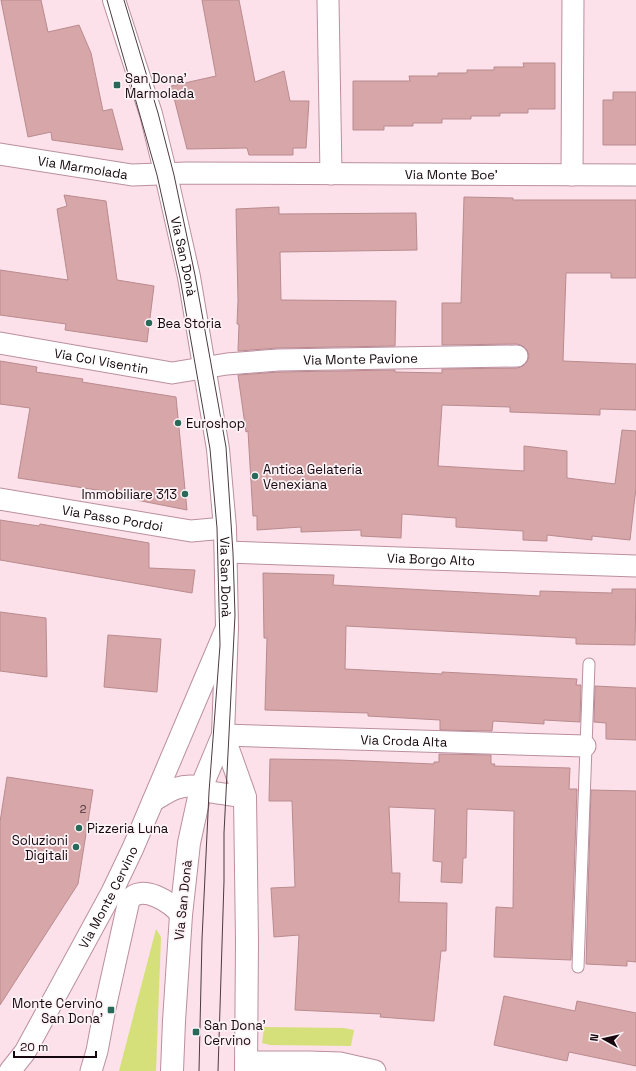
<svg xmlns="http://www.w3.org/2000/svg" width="636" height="1071" font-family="'Space Grotesk',sans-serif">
	<rect width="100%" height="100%" fill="#fce0ea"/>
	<g fill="#d5e07b">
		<polygon points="156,929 161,937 156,1071 119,1071"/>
		<polygon points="264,1027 344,1028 354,1030 351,1046 270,1045 262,1043"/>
	</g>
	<g fill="#d6a6a9" stroke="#b98b8e">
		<polygon points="1,0 41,0 48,32 79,25 91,53 103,111 112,109 123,150 52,140 51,132 28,137"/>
		<polygon points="202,0 239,0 255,82 284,71 290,101 309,101 306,148 293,148 293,155 249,155 247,148 187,149 171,86 216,76"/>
		<polygon points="523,63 555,63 555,109 528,109 528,113 500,113 500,116 471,116 471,119 442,119 442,123 413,123 413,126 384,126 384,130 353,130 353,81 410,81 409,76 438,76 438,73 467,73 467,70 494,70 494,67 524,67"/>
		<polygon points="613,92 636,92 636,145 603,145 603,100 613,100"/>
		<polygon points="64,195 106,201 117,280 154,286 147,342 65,330 66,324 0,315 0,270 68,280 57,209 67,206"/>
		<polygon points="464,197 513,198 513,200 636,200 636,278 611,278 611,273 566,273 563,361 636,364 636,410 600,409 600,415 510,412 510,407 442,405 438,466 524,471 524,446 567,451 567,478 615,484 622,430 636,431 636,488 630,540 592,536 592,540 547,535 547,541 523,540 523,531 456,527 456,518 402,514 401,538 361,536 361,530 301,532 301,527 257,530 257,516 253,516 248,431 246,432 238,375 279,372 395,370 395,372 442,373 442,369 517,368 523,366 527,362 529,356 527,350 523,346 517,344 442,345 442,303 461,303"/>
		<polygon points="279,207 279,214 416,213 417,250 280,252 281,300 396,301 395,346 278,348 238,351 239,324 237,324 238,300 236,209"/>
		<polygon points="0,361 37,367 36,372 83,379 82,382 176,397 187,510 116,496 117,493 18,478 30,408 0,404"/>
		<polygon points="0,520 39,526 40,524 149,543 149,568 195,570 192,593 0,560"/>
		<polygon points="263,573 334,575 333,585 540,596 540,591 612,593 612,589 636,589 635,645 576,644 576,638 346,626 345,669 442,674 442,672 577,679 576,685 581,685 580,722 544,720 544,724 493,721 492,731 440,730 440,720 368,716 368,713 265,710 267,638 264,638"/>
		<polygon points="0,612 46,618 47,677 0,671"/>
		<polygon points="108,635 161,639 157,692 104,687"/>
		<polygon points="595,686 636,688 636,740 606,739 606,723 594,722"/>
		<polygon points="439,754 491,755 491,764 495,764 494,766 570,768 569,789 577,789 571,960 494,957 496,907 513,908 514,811 467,809 466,858 463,858 462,883 441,882 442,862 433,861 435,809 389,807 392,873 400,873 399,902 447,903 446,951 441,951 434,1021 380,1017 381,1014 295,1010 299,935 274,937 271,888 295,887 292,801 269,801 270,759 339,760 434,764 434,762 439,762"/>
		<polygon points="7,777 93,790 78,884 0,1005 0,822"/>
		<polygon points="591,790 636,791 636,962 627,961 627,966 586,964"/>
		<polygon points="504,996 575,1011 577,1001 636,1013 636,1066 569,1052 567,1061 494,1045"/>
	</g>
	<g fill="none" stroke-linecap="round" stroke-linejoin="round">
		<defs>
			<polyline id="service" points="578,967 589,664"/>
			<g id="minor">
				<polyline points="328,0 331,174"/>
				<path id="s1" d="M0 154 132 175 187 173 636 175"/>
				<polyline points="572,175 573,0"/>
				<path id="s2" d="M0 343 172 373 227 364 278 360 517 356"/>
				<path id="s3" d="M0 499 191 531 225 528"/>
				<path id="s4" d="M226 552 636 566"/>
				<path id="s5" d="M223 735 585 746"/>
				<path d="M153 801C169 791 180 783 200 787 204 788 207 791 211 792 222 794 234 795 245 797"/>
				<polyline points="246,1062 309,1062 340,1063 375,1071"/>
				<path id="s6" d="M10 1071 25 1052 112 892 133 848 226 629"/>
				<path d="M91 1071 97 1051 105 1008 129 900C141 883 172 902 181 915"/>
			</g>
			<g id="secondary">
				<path id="s7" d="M114 0 151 114 166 175 189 277 218 449 225 528 227 627 223 735 201 788 189 843 181 915 174 1021 172 1071"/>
				<polyline points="223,735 245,797 247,941 246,1071"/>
			</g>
		</defs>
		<use href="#service" stroke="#bb8fa0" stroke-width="13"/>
		<use href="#minor" stroke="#bb8fa0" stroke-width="23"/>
		<use href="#secondary" stroke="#bb8fa0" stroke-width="24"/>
		<use href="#service" stroke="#fff" stroke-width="11"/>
		<use href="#minor" stroke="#fff" stroke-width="21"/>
		<use href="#secondary" stroke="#fff" stroke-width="22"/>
		<g stroke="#4c3b42" stroke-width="1">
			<polyline points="107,0 157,175 180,278 210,449 217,528 220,645 209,792 202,939 199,1071"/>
			<polyline points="124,0 158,113 174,175 195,275 226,447 233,553 235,615 224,833 224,881 218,1071"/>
		</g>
	</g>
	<g fill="#286a59" stroke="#fdf3f6" stroke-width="1.5">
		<rect x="113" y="81" width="8" height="8" rx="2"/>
		<circle cx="149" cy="323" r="4"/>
		<circle cx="178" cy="423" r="4"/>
		<circle cx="255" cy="476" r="4"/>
		<circle cx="185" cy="494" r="4"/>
		<circle cx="79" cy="828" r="4"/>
		<circle cx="76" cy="847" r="4"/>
		<rect x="107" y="1006" width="8" height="8" rx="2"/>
		<rect x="192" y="1028" width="8" height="8" rx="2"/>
	</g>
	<g text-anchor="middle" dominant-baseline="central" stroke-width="3.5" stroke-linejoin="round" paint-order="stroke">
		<g font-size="11" fill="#452f34">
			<text x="83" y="809">2</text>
		</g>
		<g font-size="13" fill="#15070d" stroke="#fdf3f6" text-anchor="start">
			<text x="125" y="78">San Dona'<tspan x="125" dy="15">Marmolada</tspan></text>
			<text x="157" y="323">Bea Storia</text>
			<text x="186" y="423">Euroshop</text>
			<text x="263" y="469">Antica Gelateria<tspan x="263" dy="15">Venexiana</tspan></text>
			<text x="177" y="494" text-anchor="end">Immobiliare 313</text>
			<text x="87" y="828">Pizzeria Luna</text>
			<text x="68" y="840" text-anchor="end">Soluzioni<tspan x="68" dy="15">Digitali</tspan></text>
			<text x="103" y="1003" text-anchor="end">Monte Cervino<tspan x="103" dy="15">San Dona'</tspan></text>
			<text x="204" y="1025">San Dona'<tspan x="204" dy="15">Cervino</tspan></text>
		</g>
		<g font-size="13" fill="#15070d" stroke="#fdf3f6">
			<text stroke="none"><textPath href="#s1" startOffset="84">Via Marmolada</textPath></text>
			<text stroke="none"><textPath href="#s1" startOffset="453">Via Monte Boe'</textPath></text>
			<text stroke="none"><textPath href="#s7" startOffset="266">Via San Donà</textPath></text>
			<text stroke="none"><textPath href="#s2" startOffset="364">Via Monte Pavione</textPath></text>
			<text stroke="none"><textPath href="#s2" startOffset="103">Via Col Visentin</textPath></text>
			<text stroke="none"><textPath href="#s3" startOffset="114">Via Passo Pordoi</textPath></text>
			<text stroke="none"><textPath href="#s4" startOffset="205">Via Borgo Alto</textPath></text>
			<text stroke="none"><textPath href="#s7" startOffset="590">Via San Donà</textPath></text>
			<text stroke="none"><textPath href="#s5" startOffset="181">Via Croda Alta</textPath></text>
			<text stroke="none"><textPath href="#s6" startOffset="200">Via Monte Cervino</textPath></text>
			<text transform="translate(183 900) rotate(-84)">Via San Donà</text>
		</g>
	</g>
	<g transform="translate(604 1039) rotate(278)" stroke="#fdf3f6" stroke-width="3" paint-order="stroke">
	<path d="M0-3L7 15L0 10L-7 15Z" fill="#15070d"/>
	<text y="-6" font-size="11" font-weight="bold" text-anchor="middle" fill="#15070d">N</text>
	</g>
	<path d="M14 1051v6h82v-6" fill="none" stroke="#15070d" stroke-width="2"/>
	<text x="20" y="1051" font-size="12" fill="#15070d" stroke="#fdf3f6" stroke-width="3" paint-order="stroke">20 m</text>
</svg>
